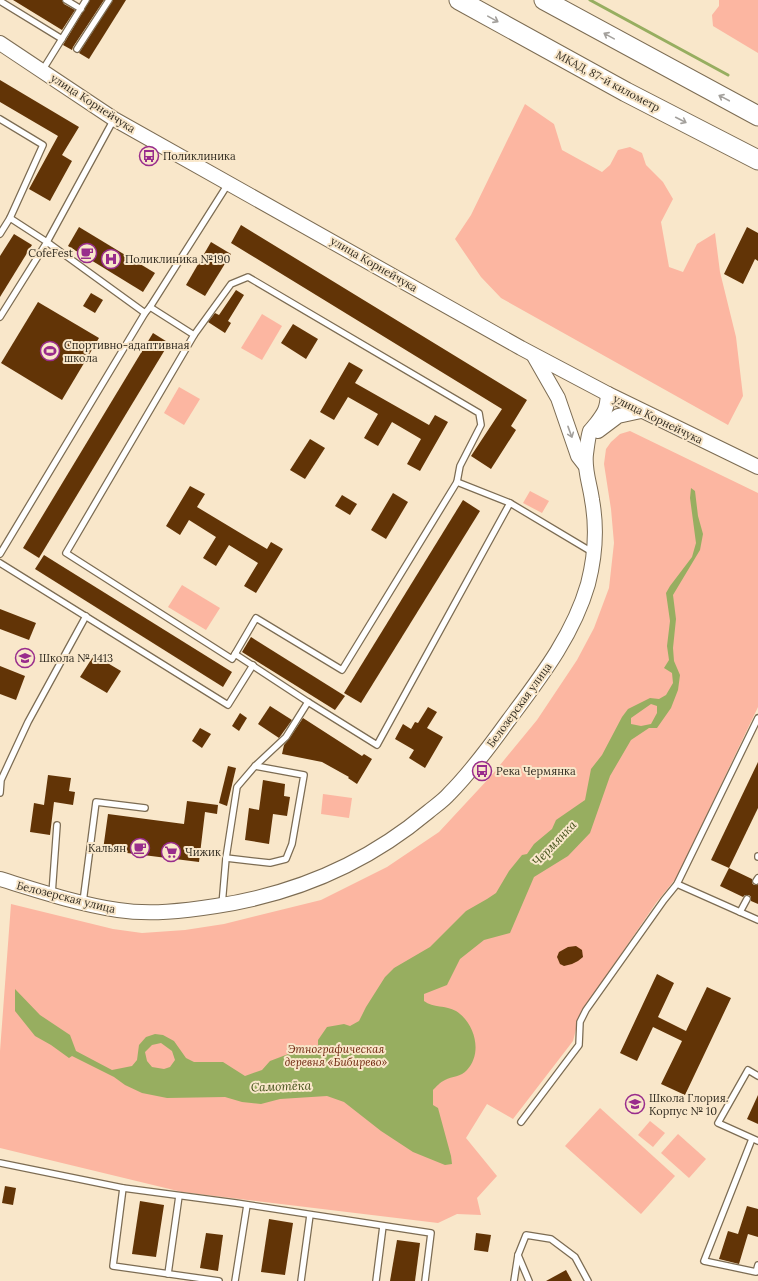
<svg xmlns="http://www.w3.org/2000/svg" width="758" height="1281" font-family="Lora,serif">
	<rect width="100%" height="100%" fill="#f9e7ca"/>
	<g fill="#fcb6a1">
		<polygon points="719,0 758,0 758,53 713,26 712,15 719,6"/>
		<polygon points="525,104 554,124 562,150 602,172 610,165 618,150 630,147 642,153 646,165 663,182 673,199 661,222 669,267 683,272 697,244 715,233 720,272 736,337 743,396 728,425 501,298 481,277 455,239 471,215"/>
		<polygon points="262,314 282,326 262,360 241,348"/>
		<polygon points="179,387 200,399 184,425 164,413"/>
		<polygon points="630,431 758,493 758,707 677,877 656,903 580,1014 573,1041 513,1119 487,1104 466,1138 497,1176 477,1198 481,1215 457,1214 438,1223 182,1192 0,1148 0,1051 11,904 113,929 142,933 185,930 224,924 321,900 387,867 439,832 491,776 537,720 577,660 594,628 609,588 614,543 611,509 604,464 606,449 611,442 620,434"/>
		<polygon points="530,491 549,501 542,513 523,503"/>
		<polygon points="182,585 220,608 206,630 168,607"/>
		<polygon points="323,794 352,798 349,818 321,814"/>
		<polygon points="600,1108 675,1176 641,1214 565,1146"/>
		<polygon points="650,1121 665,1133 653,1147 638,1135"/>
		<polygon points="678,1134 706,1159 689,1178 661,1153"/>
	</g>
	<path fill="#97ae60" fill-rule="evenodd" d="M691 488 695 491 698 516 703 534 700 550 673 595 676 619 673 648 674 661 680 675 678 690 671 708 657 728H649L631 740 610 776 590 833 568 856 534 877 510 933 484 940 460 959 447 985 424 994V1001C433 1008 446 1005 456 1011 475 1023 483 1053 467 1070 461 1077 452 1076 445 1080 440 1082 436 1087 433 1090V1105L438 1108 451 1156 452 1164 445 1165 413 1152 381 1131 344 1102 327 1096 280 1099 261 1104 242 1102 225 1097 167 1098 142 1093 125 1085 114 1077 72 1056 69 1058 51 1045 35 1036 15 1011V989L40 1015 70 1035 76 1051 112 1070 132 1066 137 1060 139 1045 146 1037 155 1034 163 1035 174 1041 186 1058 194 1062H223L245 1076 262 1070 270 1061 291 1053 310 1055 318 1050V1040L327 1027 344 1024 350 1026 359 1021 366 1007 385 977 394 968 430 947 466 911 487 899 496 893 509 871 522 855 527 854 534 844 552 829 556 820 585 800 591 769 602 755 622 717 628 709 650 698 659 699 666 695 673 683 672 673 664 668 669 660 667 646 670 621 666 593 670 586 692 557 696 543 690 498ZM651 704 657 706V713L651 724 641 726 631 724V718ZM161 1043 172 1051 175 1060 170 1067 164 1069 152 1067 147 1061 145 1052 152 1045Z"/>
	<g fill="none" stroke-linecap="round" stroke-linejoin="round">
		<polyline stroke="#97ae60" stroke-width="3" points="590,0 728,75"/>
	</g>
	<g fill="#623406">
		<polygon points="13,0 62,0 64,4 75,10 62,30"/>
		<polygon points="90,0 104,0 73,47 72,50 63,45"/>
		<polygon points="113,0 126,0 89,59 79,53"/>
		<polygon points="0,80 79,127 62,155 72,161 50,201 29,189 58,136 0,102"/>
		<polygon points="241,225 527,400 511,426 516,430 491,469 471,456 502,409 231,243"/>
		<polygon points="79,227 155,273 143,292 68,246"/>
		<polygon points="747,227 758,233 758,261 755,259 743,284 724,274"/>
		<polygon points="14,234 32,245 0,297 0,256"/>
		<polygon points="211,242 231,254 205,296 186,285"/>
		<polygon points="236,290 244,295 228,321 231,323 225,333 208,322 215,313 219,315"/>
		<polygon points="91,293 103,300 95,313 83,306"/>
		<polygon points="38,302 99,338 62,400 1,363"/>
		<polygon points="293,324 318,339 306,359 281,343"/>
		<polygon points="153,333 169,343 39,558 23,548"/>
		<polygon points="349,362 363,370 355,383 429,425 435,415 448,422 420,471 407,464 421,439 392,422 378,446 364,438 378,414 348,397 334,420 320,412"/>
		<polygon points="310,439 325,448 305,479 290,470"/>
		<polygon points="190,486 205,494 197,507 267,549 271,542 283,549 256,593 244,586 258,563 229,545 216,566 203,558 216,537 189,520 180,535 166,526"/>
		<polygon points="393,493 408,502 386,539 371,530"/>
		<polygon points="342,495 357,504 350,515 335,506"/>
		<polygon points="463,500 480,511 361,703 344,693"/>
		<polygon points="44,555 232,672 223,687 35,569"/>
		<polygon points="0,609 36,623 29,640 0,629"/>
		<polygon points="251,637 345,696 335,710 242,652"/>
		<polygon points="94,655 121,671 107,693 80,677"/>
		<polygon points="0,666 25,676 16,700 0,694"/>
		<polygon points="270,706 292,720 279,738 258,724"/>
		<polygon points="428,707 437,712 427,728 443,737 425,768 409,758 414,750 395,739 403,724 411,729 415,722 418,723"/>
		<polygon points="240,713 247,718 239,731 232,726"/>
		<polygon points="303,718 362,756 364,754 372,759 357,784 348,778 349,777 322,762 282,754 284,745 289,739"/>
		<polygon points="200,728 211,734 202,748 192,741"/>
		<polygon points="758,762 758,808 729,868 711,860"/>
		<polygon points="228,766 236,768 227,806 219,803"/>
		<polygon points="48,775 71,778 69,791 75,792 73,805 54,802 50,835 30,832 34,803 44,805"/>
		<polygon points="263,780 285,784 284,796 290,797 287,816 273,814 269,844 245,840 249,808 259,810"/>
		<polygon points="187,801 218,805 217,814 205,812 199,862 103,850 108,814 184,824"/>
		<polygon points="729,868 752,879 752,883 754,885 758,885 758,904 751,901 751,897 749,895 745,895 743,897 720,886"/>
		<polygon points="576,946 582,950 583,957 578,961 572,964 564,966 560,964 557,957 559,952 568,947"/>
		<polygon points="657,974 674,983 658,1017 686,1031 707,987 731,998 685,1095 661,1084 682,1041 653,1027 637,1061 620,1053"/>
		<polygon points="758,1095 758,1124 747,1119"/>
		<polygon points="5,1186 16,1188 13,1205 2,1203"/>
		<polygon points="140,1201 164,1205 156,1257 132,1254"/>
		<polygon points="747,1206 758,1209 758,1237 748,1234 739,1264 719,1259 728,1231 738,1234"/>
		<polygon points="269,1219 293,1223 285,1275 261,1272"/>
		<polygon points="206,1233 223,1235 218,1271 200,1268"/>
		<polygon points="476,1233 491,1235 488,1252 474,1250"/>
		<polygon points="397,1240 420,1243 415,1281 390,1281"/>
		<polygon points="566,1270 572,1281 546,1281"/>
	</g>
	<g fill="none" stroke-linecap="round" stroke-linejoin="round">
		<defs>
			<g id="service">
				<polyline points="66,0 81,9"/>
				<polyline points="0,1 62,39"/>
				<polyline points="77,49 109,0"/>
				<polyline points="42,71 86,0"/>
				<polyline points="0,119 43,145 10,218 0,234"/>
				<polyline points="114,119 47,242 145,313"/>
				<polyline points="150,307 194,335 66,553 232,659 235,654 308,702 377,745 510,503 592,552"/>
				<polyline points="0,317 47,242 10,218"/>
				<polyline points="194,335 231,284 248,277 479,413 481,425 460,466 457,482"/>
				<polyline points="0,554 145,313 150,307 228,184"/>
				<polyline points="0,563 228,705 253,665"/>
				<polyline points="235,654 256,618 342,670 457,482 510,503"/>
				<polyline points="0,793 1,780 28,722 86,616"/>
				<polyline points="758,856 758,857"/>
				<polyline points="226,858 270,863 286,859 292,844 304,775 255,766"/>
				<polyline points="756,881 758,878"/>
				<polyline points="677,884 758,920"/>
				<polyline points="52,894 57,825"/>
				<polyline points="83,902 96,802 145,808"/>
				<polyline points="222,905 226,858 237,787 255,766 286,737 308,702"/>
				<polyline points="740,912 747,899"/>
				<polyline points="758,1076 748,1070 718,1123 758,1141"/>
				<polyline points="521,1122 579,1045 580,1022 586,1010 664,900 677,884 758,718"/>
				<polyline points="752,1139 704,1261 756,1272 758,1265"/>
				<polyline points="0,1163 123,1188 236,1203 431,1233 425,1281"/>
				<polyline points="123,1188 113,1266 219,1281"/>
				<polyline points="168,1274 179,1196"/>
				<polyline points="235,1281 247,1205"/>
				<polyline points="301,1281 310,1215"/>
				<polyline points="376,1281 383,1226"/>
				<polyline points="514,1281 518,1255"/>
				<polyline points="529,1281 518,1255 526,1235 551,1239 575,1257 588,1281"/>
			</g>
			<g id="tertiary">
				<polyline points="0,43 114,119 521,348 608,394 758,467"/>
				<polyline points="534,356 558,398 578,456 585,465"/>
				<polyline points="598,431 618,416 641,411"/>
				<path d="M0 879C39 891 78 904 118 910 150 915 184 911 216 906 295 894 366 864 428 812 435 806 443 801 449 794 471 772 490 746 508 721 540 678 573 636 588 584 595 557 597 527 592 500 590 484 584 470 586 454 587 447 588 437 590 431 591 430 595 425 596 424 605 412 607 409 608 394"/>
			</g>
			<g id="trunk">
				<polyline points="459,0 626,92 758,160"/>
				<polyline points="544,0 758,116"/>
			</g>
		</defs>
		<use href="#service" stroke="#7c6c53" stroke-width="8"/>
		<use href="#tertiary" stroke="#7c6c53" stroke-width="16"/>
		<use href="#trunk" stroke="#7c6c53" stroke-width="21"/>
		<use href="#service" stroke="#fff" stroke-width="5.5"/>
		<use href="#tertiary" stroke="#fff" stroke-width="14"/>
		<use href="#trunk" stroke="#fff" stroke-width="19"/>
	</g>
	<defs><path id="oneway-shaft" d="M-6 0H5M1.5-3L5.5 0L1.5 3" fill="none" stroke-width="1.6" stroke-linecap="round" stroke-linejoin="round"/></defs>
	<g stroke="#a3a09c">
		<use href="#oneway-shaft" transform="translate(493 19) rotate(29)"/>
		<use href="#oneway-shaft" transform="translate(609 36) rotate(-151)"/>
		<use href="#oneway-shaft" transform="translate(724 98) rotate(-152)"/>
		<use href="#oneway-shaft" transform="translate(681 120) rotate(27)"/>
		<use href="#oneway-shaft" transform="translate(570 432) rotate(70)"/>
	</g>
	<defs>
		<symbol id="bus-ring" viewBox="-11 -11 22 22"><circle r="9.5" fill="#f9e7ca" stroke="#992c8c" stroke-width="1.5"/><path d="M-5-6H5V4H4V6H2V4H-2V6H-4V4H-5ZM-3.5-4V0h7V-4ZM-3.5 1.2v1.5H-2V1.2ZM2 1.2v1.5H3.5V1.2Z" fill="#992c8c"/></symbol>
		<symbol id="cafe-ring" viewBox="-11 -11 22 22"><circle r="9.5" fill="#f9e7ca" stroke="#992c8c" stroke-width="1.5"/><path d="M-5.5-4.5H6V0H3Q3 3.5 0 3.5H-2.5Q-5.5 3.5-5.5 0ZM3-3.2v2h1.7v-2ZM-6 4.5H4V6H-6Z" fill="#992c8c"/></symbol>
		<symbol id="hospital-ring" viewBox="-11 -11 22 22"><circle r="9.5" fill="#f9e7ca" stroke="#992c8c" stroke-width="1.5"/><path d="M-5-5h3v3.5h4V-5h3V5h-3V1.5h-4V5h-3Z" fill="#992c8c"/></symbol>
		<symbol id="stadium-ring" viewBox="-11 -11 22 22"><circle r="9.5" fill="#f9e7ca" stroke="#992c8c" stroke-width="1.5"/><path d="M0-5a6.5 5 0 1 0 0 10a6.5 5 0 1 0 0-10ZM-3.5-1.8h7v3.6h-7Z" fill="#992c8c"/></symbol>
		<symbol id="school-ring" viewBox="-11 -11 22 22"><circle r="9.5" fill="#f9e7ca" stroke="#992c8c" stroke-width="1.5"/><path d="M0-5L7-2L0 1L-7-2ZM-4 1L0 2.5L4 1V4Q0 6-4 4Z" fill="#992c8c"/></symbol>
		<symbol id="supermarket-ring" viewBox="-11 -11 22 22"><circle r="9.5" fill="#f9e7ca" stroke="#992c8c" stroke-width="1.5"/><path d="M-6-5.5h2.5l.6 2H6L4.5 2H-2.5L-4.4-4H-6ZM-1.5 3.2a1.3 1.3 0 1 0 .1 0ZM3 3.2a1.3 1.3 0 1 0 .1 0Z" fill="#992c8c"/></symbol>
	</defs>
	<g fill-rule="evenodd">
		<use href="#bus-ring" x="138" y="145" width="22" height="22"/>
		<use href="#cafe-ring" x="76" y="242" width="22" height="22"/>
		<use href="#hospital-ring" x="100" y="248" width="22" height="22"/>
		<use href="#stadium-ring" x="39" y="340" width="22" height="22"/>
		<use href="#school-ring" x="14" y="647" width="22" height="22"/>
		<use href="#bus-ring" x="471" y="760" width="22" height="22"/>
		<use href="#cafe-ring" x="129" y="837" width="22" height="22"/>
		<use href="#supermarket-ring" x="160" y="841" width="22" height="22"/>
		<use href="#school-ring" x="624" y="1093" width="22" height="22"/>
	</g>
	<g text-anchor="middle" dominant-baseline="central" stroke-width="4" stroke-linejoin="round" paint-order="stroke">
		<g font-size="11" fill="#332d22" stroke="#f9e7ca">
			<text transform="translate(608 81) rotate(28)">МКАД, 87-й километр</text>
			<text transform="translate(93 103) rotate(33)">улица Корнейчука</text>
			<text transform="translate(374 264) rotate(30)">улица Корнейчука</text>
			<text transform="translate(658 419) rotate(26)">улица Корнейчука</text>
			<text transform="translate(519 705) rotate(-54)">Белозерская улица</text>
			<text transform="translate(66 897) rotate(14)">Белозерская улица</text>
		</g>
		<g font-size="11" fill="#332d22" stroke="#f9e7ca" text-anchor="start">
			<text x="163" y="156">Поликлиника</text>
			<text x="73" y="253" text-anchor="end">CofeFest</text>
			<text x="125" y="259">Поликлиника №190</text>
			<text x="64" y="345">Спортивно-адаптивная<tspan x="64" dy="13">школа</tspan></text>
			<text x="39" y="658">Школа № 1413</text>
			<text x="496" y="771">Река Чермянка</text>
			<text x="126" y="848" text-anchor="end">Кальян</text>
			<text x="185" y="852">Чижик</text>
			<text x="649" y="1098">Школа Глория.<tspan x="649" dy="13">Корпус № 10</tspan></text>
		</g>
		<g font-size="11" font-style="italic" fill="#6e250d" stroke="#f9e7ca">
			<text x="336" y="1049">Этнографическая<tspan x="336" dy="13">деревня «Бибирево»</tspan></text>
		</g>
		<g font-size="12" font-style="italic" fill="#425018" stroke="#f9e7ca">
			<text transform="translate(554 843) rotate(-46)">Чермянка</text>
			<text transform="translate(281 1086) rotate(-2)">Самотёка</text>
		</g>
	</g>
</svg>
